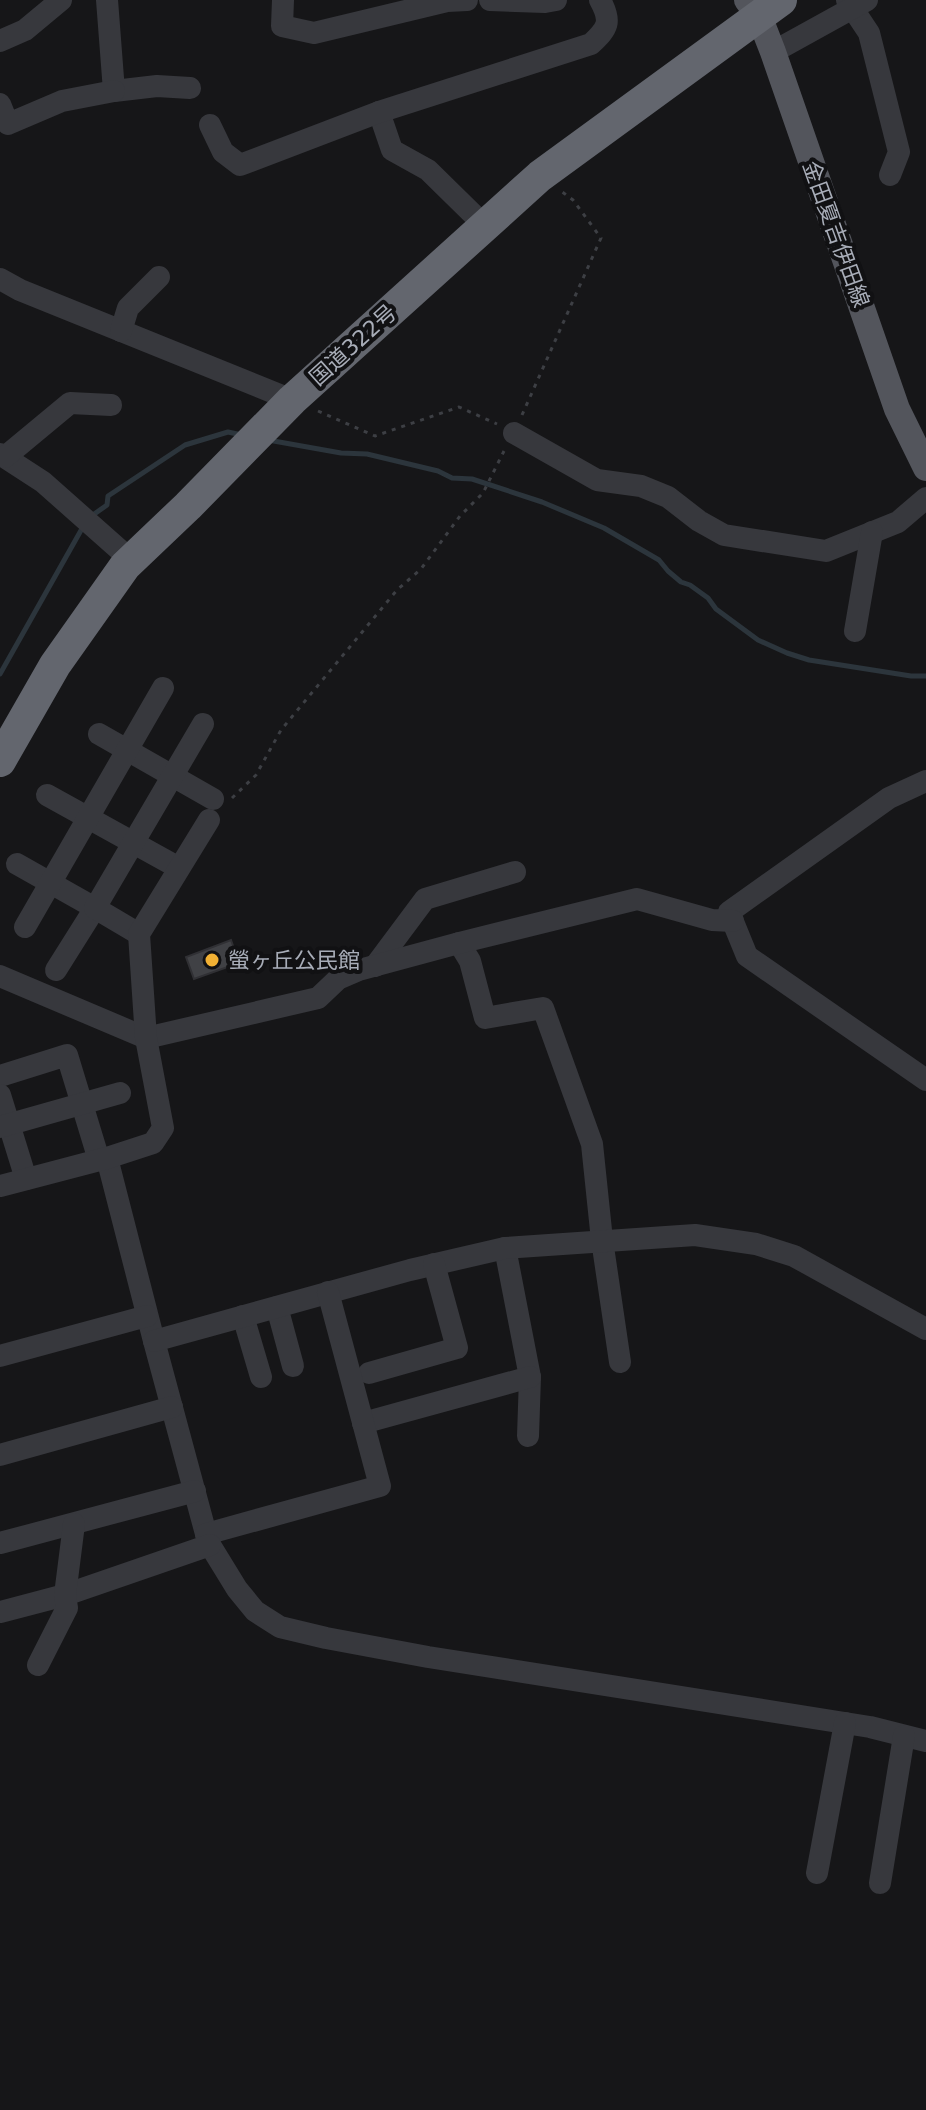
<svg xmlns="http://www.w3.org/2000/svg" width="926" height="2110" font-family="'DejaVu Sans','Noto Sans JP',sans-serif">
	<rect width="100%" height="100%" fill="#161618"/>
	<g fill="none" stroke-linecap="round" stroke-linejoin="round">
		<g stroke="#2c353c" stroke-width="5">
			<polyline points="268,440 341,453 367,454 438,471 452,478 472,479 542,502 604,528 659,560 668,571 681,582 690,585 708,598 716,609 758,640 787,653 809,660 911,676 926,676"/>
			<polyline points="90,517 107,505 108,496 185,445 228,432 242,435"/>
			<polyline points="0,674 84,525"/>
		</g>
	</g>
	<polygon fill="#404145" stroke="#303034" stroke-width="2" points="231,940 239,963 194,979 186,957"/>
	<g fill="none" stroke-linecap="round" stroke-linejoin="round">
		<g stroke="#3d3f44" stroke-width="3" stroke-dasharray="4 6" stroke-linecap="butt">
			<polyline points="318,411 375,436 459,407 497,424"/>
			<polyline points="522,415 601,238 573,200 561,191"/>
			<polyline points="232,798 256,775 281,730 397,590 421,569 460,516 483,493 504,451"/>
		</g>
		<g stroke="#37383d" stroke-width="22">
			<polyline points="107,0 114,91 157,86 190,88"/>
			<polyline points="283,0 282,26 314,33 447,1 467,0"/>
			<polyline points="490,0 545,2 556,0"/>
			<polyline points="847,0 869,33 899,152 890,175"/>
			<polyline points="0,41 25,30 61,0"/>
			<polyline points="773,52 867,0"/>
			<polyline points="0,104 8,124 62,101 114,91"/>
			<polyline points="379,112 392,150 428,170 485,226"/>
			<path d="M210 125 223 152 240 165 379 112 591 44C608 28 612 22 600 0"/>
			<polyline points="0,279 20,290 292,400"/>
			<polyline points="121,331 128,308 159,277"/>
			<polyline points="514,433 597,480 641,486 668,497 699,521 724,535 826,551 898,522 926,498"/>
			<polyline points="0,454 43,482 131,560"/>
			<polyline points="5,457 70,403 111,405"/>
			<polyline points="855,631 872,532"/>
			<polyline points="99,734 213,799"/>
			<polyline points="926,781 889,798 729,912 747,956 926,1080"/>
			<polyline points="47,795 179,868"/>
			<polyline points="17,864 95,908 56,970"/>
			<polyline points="25,927 163,688"/>
			<polyline points="139,934 95,908 203,724"/>
			<polyline points="459,943 470,961 485,1018 543,1008 592,1144 602,1240 620,1362"/>
			<polyline points="375,966 425,899 515,872"/>
			<polyline points="0,976 146,1038 318,998 338,979 359,970 459,943 637,899 712,920 733,921"/>
			<polyline points="0,1076 67,1055 99,1160"/>
			<polyline points="0,1095 26,1179"/>
			<polyline points="0,1127 120,1093"/>
			<polyline points="107,1158 154,1341 206,1534 210,1545 237,1589 255,1611 280,1627 326,1638 428,1657 870,1727 926,1741"/>
			<polyline points="0,1186 107,1158 153,1143 163,1128 146,1038 139,934 209,820"/>
			<polyline points="505,1248 530,1377 528,1436"/>
			<polyline points="277,1307 293,1366"/>
			<polyline points="243,1316 261,1377"/>
			<polyline points="154,1341 410,1270 505,1248 695,1235 756,1244 794,1256 926,1329"/>
			<polyline points="0,1356 147,1316"/>
			<polyline points="369,1373 457,1348 434,1264"/>
			<polyline points="363,1423 530,1377"/>
			<polyline points="0,1455 172,1407"/>
			<polyline points="206,1534 380,1486 328,1292"/>
			<polyline points="0,1543 195,1491"/>
			<polyline points="0,1612 65,1595 210,1545"/>
			<polyline points="38,1665 67,1608 65,1595 74,1524"/>
			<polyline points="817,1873 845,1723"/>
			<polyline points="880,1883 904,1736"/>
		</g>
		<polyline stroke="#53555c" stroke-width="26" points="747,0 759,16 773,52 897,409 926,468"/>
		<polyline stroke="#63666e" stroke-width="32" points="0,761 55,665 125,566 188,506 292,400 540,176 781,0"/>
	</g>
	<circle fill="#f2b134" stroke="#111113" stroke-width="3" cx="212" cy="960" r="8"/>
	<g text-anchor="middle" dominant-baseline="central" stroke-width="8" stroke-linejoin="round" paint-order="stroke">
		<g font-size="22" fill="#a8adb8" stroke="#111113">
			<text transform="translate(836 234) rotate(70)">金田夏吉伊田線</text>
			<text transform="translate(353 345) rotate(-42)">国道322号</text>
		</g>
		<g font-size="22" fill="#a8adb8" stroke="#111113" text-anchor="start">
			<text x="228" y="960">螢ヶ丘公民館</text>
		</g>
	</g>
</svg>
